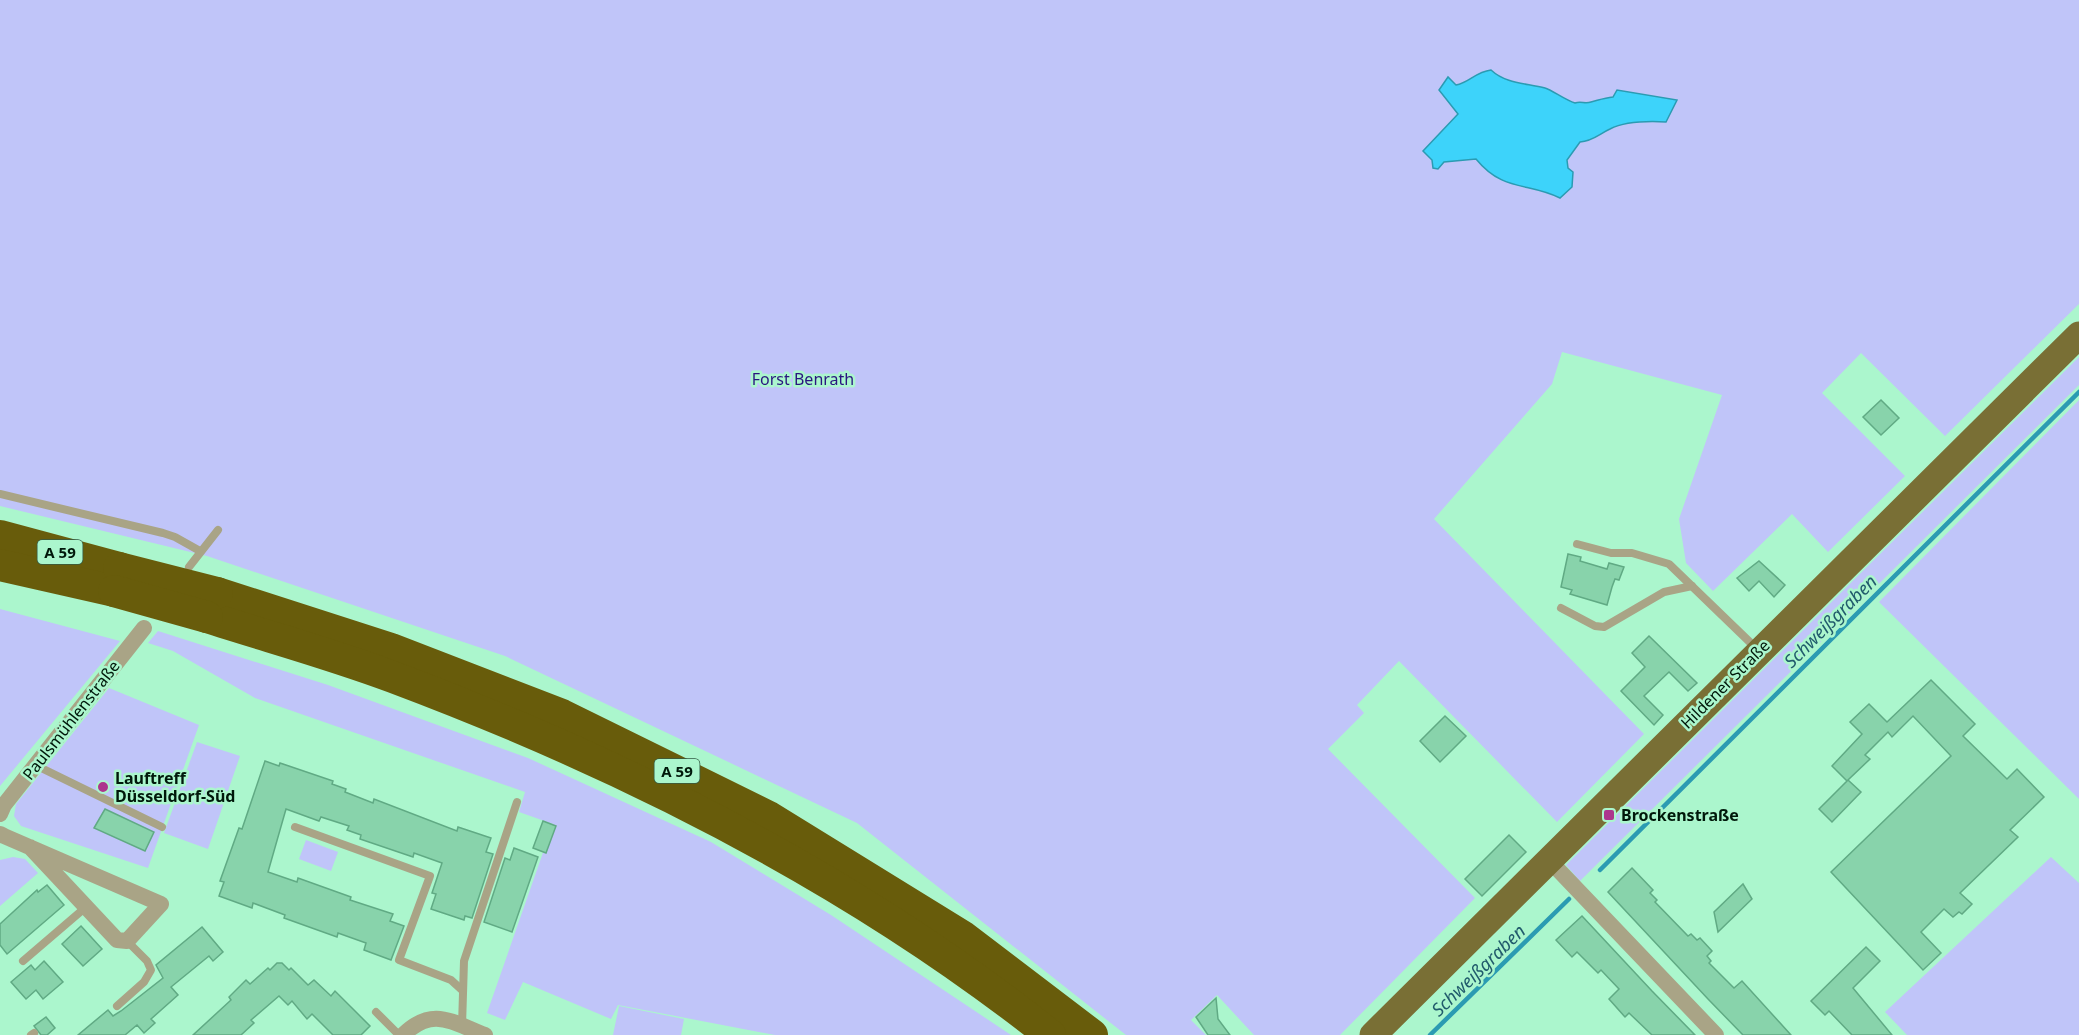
<svg xmlns="http://www.w3.org/2000/svg" width="2079" height="1035" font-family="'Noto Sans',sans-serif">
	<rect width="100%" height="100%" fill="#abf6cd"/>
	<g fill="#c0c5f9">
		<polygon points="0,0 2079,0 2079,304 1945,436 1861,353 1822,393 1905,476 1828,552 1792,514 1713,591 1686,563 1679,519 1722,395 1562,352 1552,384 1434,519 1644,734 1557,822 1399,661 1357,705 1364,713 1328,749 1475,898 1340,1035 1254,1035 1217,995 1191,1020 1206,1035 1126,1035 857,823 505,656 207,556 0,506"/>
		<polygon points="2079,357 2079,385 1580,881 1566,865"/>
		<polygon points="2079,400 2079,799 1879,602"/>
		<polygon points="0,609 120,641 0,786"/>
		<polygon points="158,631 328,685 528,758 711,842 831,915 1011,1035 775,1035 618,1005 611,1019 523,982 505,1020 487,1013 553,824 519,812 525,792 255,698 173,651 148,643"/>
		<polygon points="109,688 199,725 148,868 21,826 14,816 16,804"/>
		<polygon points="197,742 240,756 208,849 164,833"/>
		<polygon points="306,840 338,852 331,871 299,859"/>
		<polygon points="13,857 25,859 38,873 0,906 0,860"/>
		<polygon points="2051,857 2079,883 2079,1035 1907,1035 1885,1012"/>
		<polygon points="619,1006 684,1019 681,1035 613,1035"/>
	</g>
	<path fill="#3dd3fa" stroke="#2b9bb2" stroke-width="1.5" d="M1491 70C1506 84 1526 83 1545 88 1552 90 1565 100 1575 103 1581 101 1585 104 1591 102 1599 100 1604 98 1613 97L1617 90 1677 100 1666 122C1648 121 1626 121 1610 129 1599 134 1593 141 1580 142L1567 160 1568 168 1573 172 1572 187 1560 198C1527 182 1503 192 1476 159L1444 162 1438 169 1433 168 1432 160 1423 151 1458 114 1439 90 1448 77 1456 85C1469 83 1475 72 1491 70Z"/>
	<g fill="none" stroke-linecap="round" stroke-linejoin="round">
		<g stroke="#2b9bb2" stroke-width="4.5">
			<polyline points="1600,870 2079,392"/>
			<polyline points="1430,1035 1569,899"/>
		</g>
	</g>
	<g fill="#88d3ab" stroke="#60aa84" stroke-width="1.5">
		<polygon points="1881,400 1899,418 1881,435 1863,417"/>
		<polygon points="1568,554 1581,557 1580,561 1607,569 1609,563 1624,567 1619,580 1615,579 1612,587 1607,605 1570,594 1572,590 1561,587"/>
		<polygon points="1759,561 1785,585 1774,597 1759,581 1749,591 1737,578"/>
		<polygon points="1649,636 1697,683 1688,691 1669,672 1644,696 1663,715 1654,725 1621,691 1645,667 1632,653"/>
		<polygon points="1931,680 1975,724 1963,736 2007,779 2017,769 2044,797 2010,830 2018,837 1960,893 1972,904 1962,914 1959,912 1953,917 1944,909 1921,932 1941,953 1923,970 1831,872 1951,756 1913,716 1892,737 1888,732 1865,755 1870,759 1848,780 1861,792 1832,822 1819,809 1847,781 1832,766 1862,734 1850,722 1869,704 1887,722"/>
		<polygon points="1445,716 1466,736 1440,762 1420,741"/>
		<polygon points="265,761 279,766 280,763 333,781 332,784 346,789 345,792 373,803 374,799 457,831 458,827 491,838 486,852 493,854 472,918 465,916 464,920 431,909 436,894 432,893 442,863 414,853 413,857 360,839 361,835 347,830 349,826 321,817 319,821 286,809 268,872 297,882 298,878 351,897 350,900 393,914 390,921 404,926 391,960 364,950 366,943 338,933 337,937 284,918 285,915 253,903 252,908 219,896 224,882 220,881 239,828 242,829"/>
		<polygon points="105,809 154,832 145,851 94,828"/>
		<polygon points="543,821 556,826 546,853 533,848"/>
		<polygon points="1509,835 1526,852 1482,896 1465,879"/>
		<polygon points="514,848 538,857 512,932 484,922 505,858 510,860"/>
		<polygon points="1632,868 1653,890 1650,893 1657,900 1655,902 1688,936 1691,934 1697,940 1700,938 1712,951 1707,956 1711,961 1709,963 1734,988 1742,981 1791,1035 1743,1035 1708,999 1608,892"/>
		<polygon points="1743,884 1752,899 1718,932 1714,912"/>
		<polygon points="47,885 64,905 7,954 0,945 0,924 37,890 38,892"/>
		<polygon points="1582,916 1652,991 1695,1035 1652,1035 1629,1013 1625,1017 1609,999 1619,989 1601,970 1598,973 1577,952 1572,957 1556,940"/>
		<polygon points="81,926 102,949 83,966 62,944"/>
		<polygon points="202,927 223,952 213,961 209,956 171,987 178,995 151,1019 155,1023 144,1033 137,1025 125,1035 78,1035 108,1010 113,1016 121,1011 163,978 156,965"/>
		<polygon points="1866,947 1880,961 1853,988 1892,1035 1852,1035 1829,1011 1825,1015 1811,1001"/>
		<polygon points="44,961 63,982 43,999 36,990 26,999 11,982 31,965 35,970"/>
		<polygon points="277,963 282,963 289,970 291,968 308,985 314,980 331,996 335,991 370,1026 361,1035 333,1035 312,1014 307,1019 292,1001 288,1005 279,996 251,1020 254,1023 241,1035 193,1035 231,1000 229,997 246,980 250,984 268,968 270,970"/>
		<polygon points="1216,998 1218,1019 1230,1035 1208,1035 1196,1017"/>
		<polygon points="46,1017 55,1028 47,1035 41,1035 34,1026"/>
	</g>
	<g fill="none" stroke-linecap="round" stroke-linejoin="round">
		<g stroke="#a9a486" stroke-width="8">
			<polyline points="0,494 163,533 175,537 200,551"/>
			<polyline points="1577,544 1611,553 1632,553 1669,564 1758,650"/>
			<polyline points="189,567 218,530"/>
			<polyline points="1561,608 1595,626 1604,627 1664,592 1692,586"/>
			<polyline points="35,765 162,827"/>
			<polyline points="295,827 430,876 399,960 451,980 462,990"/>
			<polyline points="23,961 86,907"/>
			<polyline points="117,1006 144,982 151,970 147,961 127,941"/>
			<polyline points="376,1012 399,1035"/>
			<polyline points="462,1026 464,961 517,802"/>
			<polyline points="31,1035 34,1033"/>
		</g>
		<g stroke="#a9a486" stroke-width="16">
			<polyline points="0,814 4,805 144,628"/>
			<polyline points="0,834 4,836 161,904 127,941 117,940 30,847"/>
			<polyline points="1548,859 1716,1035"/>
			<path d="M403 1035C433 1006 451 1022 485 1035"/>
		</g>
		<polyline stroke="#796f35" stroke-width="27" points="1373,1035 2079,335"/>
		<g stroke="#685c0b" stroke-width="32">
			<polyline points="0,536 119,568"/>
			<polyline points="0,565 114,591"/>
			<polyline points="217,593 391,649 562,715 769,817 962,936 1092,1035"/>
			<path d="M207 617C269 637 332 654 393 677 625 764 855 880 1050 1035"/>
		</g>
		<g stroke="#685c0b" stroke-width="32">
			<polyline points="119,568 217,593"/>
			<polyline points="114,591 207,617"/>
		</g>
	</g>
	<g fill="#ac368d" stroke="#abf6cd" stroke-width="2">
		<circle cx="103" cy="787" r="6"/>
		<rect x="1603" y="809" width="12" height="12" rx="3"/>
	</g>
	<g text-anchor="middle" dominant-baseline="central" stroke-width="5" stroke-linejoin="round" paint-order="stroke">
		<g fill="#abf6cd" stroke="#335b44" stroke-width="1.5">
			<rect x="37.5" y="540" width="45" height="24" rx="4.5"/>
			<rect x="654.5" y="759" width="45" height="24" rx="4.5"/>
		</g>
		<g font-size="15" font-weight="bold" fill="#00180a">
			<text x="60" y="552">A 59</text>
			<text x="677" y="771">A 59</text>
		</g>
		<g font-size="16" fill="#29157f" stroke="#abf6cd">
			<text x="803" y="379">Forst Benrath</text>
		</g>
		<g font-size="16" fill="#00180a" stroke="#abf6cd">
			<text transform="translate(1725 684) rotate(-45)">Hildener Straße</text>
			<text transform="translate(71 720) rotate(-52)">Paulsmühlenstraße</text>
		</g>
		<g font-size="16" font-weight="bold" fill="#00180a" stroke="#abf6cd" text-anchor="start">
			<text x="115" y="778">Lauftreff<tspan x="115" dy="18">Düsseldorf-Süd</tspan></text>
			<text x="1621" y="815">Brockenstraße</text>
		</g>
		<g font-size="18" font-style="italic" fill="#215b6c" stroke="#abf6cd">
			<text transform="translate(1830 621) rotate(-45)">Schweißgraben</text>
			<text transform="translate(1478 970) rotate(-44)">Schweißgraben</text>
		</g>
	</g>
</svg>
